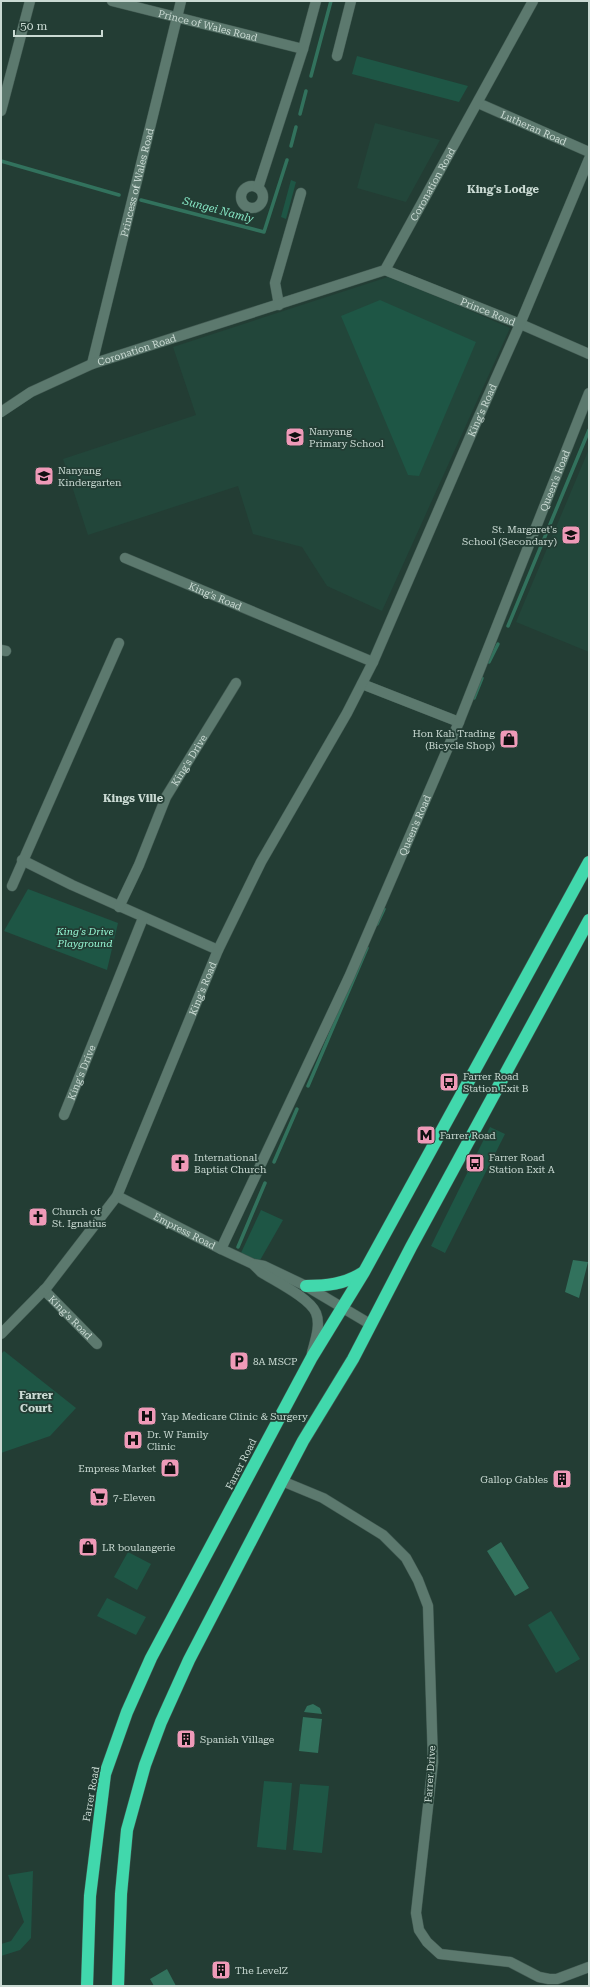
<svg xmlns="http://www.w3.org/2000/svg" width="590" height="1987" font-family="'Roboto Serif',serif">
	<rect width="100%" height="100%" fill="#233d34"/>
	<g fill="#22463a">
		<polygon points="375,123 440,140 406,202 357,188"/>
		<polygon points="391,276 510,328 382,611 327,586 302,547 253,534 238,486 88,535 63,459 196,415 173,347"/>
		<polygon points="589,449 589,652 516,622"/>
	</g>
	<g fill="#1e5645">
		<polygon points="357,56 468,86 459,102 352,74"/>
		<polygon points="291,180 296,182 286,219 281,217"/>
		<polygon points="380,300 476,342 419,476 408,475 341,316"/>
		<polygon points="28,889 118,923 107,970 4,931"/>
		<polygon points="490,1127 505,1134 445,1253 431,1246"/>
		<polygon points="261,1210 283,1220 259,1262 240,1255"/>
		<polygon points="4,1351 76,1408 50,1436 1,1453 1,1354"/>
		<polygon points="128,1552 151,1564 137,1590 114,1577"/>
		<polygon points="107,1598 146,1617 136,1635 97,1616"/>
		<polygon points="551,1611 580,1659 556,1673 528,1625"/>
		<polygon points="264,1781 292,1783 286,1850 257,1847"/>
		<polygon points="300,1784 329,1786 322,1853 293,1850"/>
		<polygon points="33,1871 31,1938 20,1950 1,1956 1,1944 11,1941 24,1922 8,1875"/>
	</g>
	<g fill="#32725d">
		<polygon points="573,1260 588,1262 579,1298 565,1292"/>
		<polygon points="501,1542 529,1588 515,1596 487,1551"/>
		<polygon points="313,1704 320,1708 322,1714 304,1712 307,1706"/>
		<polygon points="303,1717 322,1719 318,1753 299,1751"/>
		<polygon points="167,1969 176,1986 154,1986 150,1979"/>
	</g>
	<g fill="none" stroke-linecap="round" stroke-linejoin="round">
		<g stroke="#32725d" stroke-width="3.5">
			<polyline points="311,76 331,1"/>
			<polyline points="300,114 306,91"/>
			<polyline points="291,146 296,127"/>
			<polyline points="1,161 119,195"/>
			<polyline points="141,200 264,232 287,160"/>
			<polyline points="508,626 589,430"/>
			<polyline points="489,662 498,644"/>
			<polyline points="474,698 482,678"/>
			<polyline points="377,924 384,909"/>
			<polyline points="308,1086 367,948"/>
			<polyline points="274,1162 297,1109"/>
			<polyline points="238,1247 265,1183"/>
		</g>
		<defs>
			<g id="street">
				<path id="s1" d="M112 1 303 49"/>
				<polyline points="337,56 351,1"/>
				<path id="s2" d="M478 103 589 152"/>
				<polyline points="1,111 30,1"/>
				<circle cx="252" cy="197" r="11"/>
				<polyline points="258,188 303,49 316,1"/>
				<path id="s3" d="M385 270 525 326 589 354"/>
				<polyline points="279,305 275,283 301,193"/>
				<path id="s4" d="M92 364 181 1"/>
				<path id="s5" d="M1 412 31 392 92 364 385 270 533 1"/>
				<path id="s6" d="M125 558 373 662"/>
				<polyline points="1,650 6,651"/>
				<polyline points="362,684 459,722"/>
				<polyline points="22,860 72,885 218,950"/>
				<polyline points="12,886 119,643"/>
				<path id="s7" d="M119 907 139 865 166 797 236 683"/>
				<path id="s8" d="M64 1115 143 918"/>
				<path id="s9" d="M117 1196 221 1249 253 1264 264 1266 306 1286 370 1324"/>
				<path id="s10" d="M221 1249 350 975 459 722 589 393"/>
				<path d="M254 1265 261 1272C275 1281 310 1298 316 1313 321 1325 315 1341 312 1353"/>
				<path id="s11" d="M44 1290 97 1344"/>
				<path id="s12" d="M1 1334 47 1287 117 1196 218 950 261 862 347 713 373 662 476 423 520 324 589 159"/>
				<polyline points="282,1481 323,1498 383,1535 406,1558 418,1580 428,1606 433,1762 416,1913 419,1930 427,1942 440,1954 510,1962 539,1977 549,1979 557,1979 589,1967"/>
			</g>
			<g id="highway">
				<path d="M306 1286C326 1286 345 1284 362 1273"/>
				<polyline points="87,1986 90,1896 105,1774 127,1712 151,1658 312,1357 364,1272 589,862"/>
				<polyline points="118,1986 121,1894 127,1830 145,1765 161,1722 189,1660 282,1481 303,1441 353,1359 411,1247 589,920"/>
			</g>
		</defs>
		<use href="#street" stroke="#435b53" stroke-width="11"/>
		<use href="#highway" stroke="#435b53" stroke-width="13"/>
		<use href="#street" stroke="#5c796e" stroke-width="10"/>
		<use href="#highway" stroke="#41d8ac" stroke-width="12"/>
	</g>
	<defs>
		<symbol id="school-square" viewBox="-11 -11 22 22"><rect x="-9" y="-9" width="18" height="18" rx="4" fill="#ef9ab8" stroke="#233d34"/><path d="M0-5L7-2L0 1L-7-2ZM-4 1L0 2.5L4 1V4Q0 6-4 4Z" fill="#111"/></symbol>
		<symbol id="shop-square" viewBox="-11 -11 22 22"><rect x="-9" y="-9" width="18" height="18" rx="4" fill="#ef9ab8" stroke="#233d34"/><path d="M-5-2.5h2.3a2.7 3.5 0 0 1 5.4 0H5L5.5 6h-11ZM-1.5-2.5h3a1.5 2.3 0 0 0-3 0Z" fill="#111"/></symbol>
		<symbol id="bus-square" viewBox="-11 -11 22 22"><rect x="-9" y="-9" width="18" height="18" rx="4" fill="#ef9ab8" stroke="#233d34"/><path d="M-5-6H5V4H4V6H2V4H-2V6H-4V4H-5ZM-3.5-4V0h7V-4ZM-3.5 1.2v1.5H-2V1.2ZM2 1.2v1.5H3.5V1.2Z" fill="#111"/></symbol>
		<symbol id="metro-square" viewBox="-11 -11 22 22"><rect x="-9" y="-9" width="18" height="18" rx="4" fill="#ef9ab8" stroke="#233d34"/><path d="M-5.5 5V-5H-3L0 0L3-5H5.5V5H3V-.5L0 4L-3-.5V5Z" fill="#111"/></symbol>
		<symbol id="church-square" viewBox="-11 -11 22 22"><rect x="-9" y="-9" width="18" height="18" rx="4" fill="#ef9ab8" stroke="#233d34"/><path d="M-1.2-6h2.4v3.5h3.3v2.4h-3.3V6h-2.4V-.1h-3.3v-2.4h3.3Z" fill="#111"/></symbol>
		<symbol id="parking-square" viewBox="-11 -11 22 22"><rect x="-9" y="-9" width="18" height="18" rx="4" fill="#ef9ab8" stroke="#233d34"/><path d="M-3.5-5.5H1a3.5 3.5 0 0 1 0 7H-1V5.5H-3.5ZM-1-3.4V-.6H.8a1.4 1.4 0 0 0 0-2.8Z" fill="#111"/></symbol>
		<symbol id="hospital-square" viewBox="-11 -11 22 22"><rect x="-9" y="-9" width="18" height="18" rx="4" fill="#ef9ab8" stroke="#233d34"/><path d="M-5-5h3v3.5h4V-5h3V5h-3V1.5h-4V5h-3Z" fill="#111"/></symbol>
		<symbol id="building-square" viewBox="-11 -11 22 22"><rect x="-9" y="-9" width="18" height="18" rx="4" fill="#ef9ab8" stroke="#233d34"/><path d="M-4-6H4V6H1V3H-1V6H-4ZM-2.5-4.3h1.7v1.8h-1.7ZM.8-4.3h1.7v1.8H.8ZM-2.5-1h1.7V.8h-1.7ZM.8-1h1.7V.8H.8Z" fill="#111"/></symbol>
		<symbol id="supermarket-square" viewBox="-11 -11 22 22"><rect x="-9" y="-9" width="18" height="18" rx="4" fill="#ef9ab8" stroke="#233d34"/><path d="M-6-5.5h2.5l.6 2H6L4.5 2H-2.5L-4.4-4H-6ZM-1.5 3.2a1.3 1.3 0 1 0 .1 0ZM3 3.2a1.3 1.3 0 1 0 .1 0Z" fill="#111"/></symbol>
	</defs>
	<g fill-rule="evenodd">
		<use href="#school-square" x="284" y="426" width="22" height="22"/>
		<use href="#school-square" x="33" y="465" width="22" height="22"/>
		<use href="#school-square" x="560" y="524" width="22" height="22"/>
		<use href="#shop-square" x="498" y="728" width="22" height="22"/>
		<use href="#bus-square" x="438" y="1071" width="22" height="22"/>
		<use href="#metro-square" x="415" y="1124" width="22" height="22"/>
		<use href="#church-square" x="169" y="1152" width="22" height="22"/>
		<use href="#bus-square" x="464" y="1152" width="22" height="22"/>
		<use href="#church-square" x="27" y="1206" width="22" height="22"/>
		<use href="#parking-square" x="228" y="1350" width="22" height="22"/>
		<use href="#hospital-square" x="136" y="1405" width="22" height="22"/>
		<use href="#hospital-square" x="122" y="1429" width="22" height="22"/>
		<use href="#shop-square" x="159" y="1457" width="22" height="22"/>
		<use href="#building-square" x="551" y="1468" width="22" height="22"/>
		<use href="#supermarket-square" x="88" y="1486" width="22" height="22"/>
		<use href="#shop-square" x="77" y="1536" width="22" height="22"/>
		<use href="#building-square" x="175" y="1728" width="22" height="22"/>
		<use href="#building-square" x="210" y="1959" width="22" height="22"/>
	</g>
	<g text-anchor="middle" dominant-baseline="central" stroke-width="3.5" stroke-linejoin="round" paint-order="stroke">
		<g font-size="10" fill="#cadad3" stroke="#233d34">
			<text stroke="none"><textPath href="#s1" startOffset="99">Prince of Wales Road</textPath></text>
			<text stroke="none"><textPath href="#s2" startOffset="61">Lutheran Road</textPath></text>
			<text stroke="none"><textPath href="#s4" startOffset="187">Princess of Wales Road</textPath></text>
			<text stroke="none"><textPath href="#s5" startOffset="509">Coronation Road</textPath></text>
			<text stroke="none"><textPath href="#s3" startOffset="111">Prince Road</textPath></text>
			<text stroke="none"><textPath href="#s5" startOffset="150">Coronation Road</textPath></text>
			<text stroke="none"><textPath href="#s12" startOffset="1048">King's Road</textPath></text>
			<text stroke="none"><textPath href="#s10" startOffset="838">Queen's Road</textPath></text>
			<text stroke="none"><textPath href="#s6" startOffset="98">King's Road</textPath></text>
			<text stroke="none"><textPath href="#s7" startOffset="163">King's Drive</textPath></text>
			<text stroke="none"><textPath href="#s10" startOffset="466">Queen's Road</textPath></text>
			<text stroke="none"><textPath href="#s12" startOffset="405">King's Road</textPath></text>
			<text stroke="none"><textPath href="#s8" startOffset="46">King's Drive</textPath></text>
			<text stroke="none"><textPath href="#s9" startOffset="76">Empress Road</textPath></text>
			<text stroke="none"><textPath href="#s11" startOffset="38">King's Road</textPath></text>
			<text transform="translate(241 1464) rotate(-63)">Farrer Road</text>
			<text transform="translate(430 1774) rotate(-86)">Farrer Drive</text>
			<text transform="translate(91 1794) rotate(-80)">Farrer Road</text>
		</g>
		<g font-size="10" fill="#cadad3" stroke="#233d34" text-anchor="start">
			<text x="309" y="431">Nanyang<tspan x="309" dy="12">Primary School</tspan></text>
			<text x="58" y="470">Nanyang<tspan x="58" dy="12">Kindergarten</tspan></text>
			<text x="557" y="529" text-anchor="end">St. Margaret's<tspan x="557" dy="12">School (Secondary)</tspan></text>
			<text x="495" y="733" text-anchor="end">Hon Kah Trading<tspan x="495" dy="12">(Bicycle Shop)</tspan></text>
			<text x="463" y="1076">Farrer Road<tspan x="463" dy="12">Station Exit B</tspan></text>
			<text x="440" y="1135">Farrer Road</text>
			<text x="194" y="1157">International<tspan x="194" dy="12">Baptist Church</tspan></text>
			<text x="489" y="1157">Farrer Road<tspan x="489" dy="12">Station Exit A</tspan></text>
			<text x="52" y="1211">Church of<tspan x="52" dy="12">St. Ignatius</tspan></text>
			<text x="253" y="1361">8A MSCP</text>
			<text x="161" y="1416">Yap Medicare Clinic &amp; Surgery</text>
			<text x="147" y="1434">Dr. W Family<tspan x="147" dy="12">Clinic</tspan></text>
			<text x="156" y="1468" text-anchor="end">Empress Market</text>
			<text x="548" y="1479" text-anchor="end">Gallop Gables</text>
			<text x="113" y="1497">7-Eleven</text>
			<text x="102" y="1547">LR boulangerie</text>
			<text x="200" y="1739">Spanish Village</text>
			<text x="235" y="1970">The LevelZ</text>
		</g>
		<g font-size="10" font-style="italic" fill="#96f8d5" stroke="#233d34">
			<text x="85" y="931">King's Drive<tspan x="85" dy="12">Playground</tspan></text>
		</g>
		<g font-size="11" font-weight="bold" fill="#cadad3" stroke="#233d34">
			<text x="503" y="189">King's Lodge</text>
			<text x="133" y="798">Kings Ville</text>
			<text x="36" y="1395">Farrer<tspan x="36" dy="13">Court</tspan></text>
		</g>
		<g font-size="11" font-style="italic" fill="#87e8c6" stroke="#233d34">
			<text transform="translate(218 210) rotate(15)">Sungei Namly</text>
		</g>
	</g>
	<rect width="590" height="1987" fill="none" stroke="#cadad3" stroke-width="4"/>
	<path d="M14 30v6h88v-6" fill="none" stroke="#cadad3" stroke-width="2"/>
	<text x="20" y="30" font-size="12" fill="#cadad3" stroke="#233d34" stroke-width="3" paint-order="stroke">50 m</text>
</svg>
